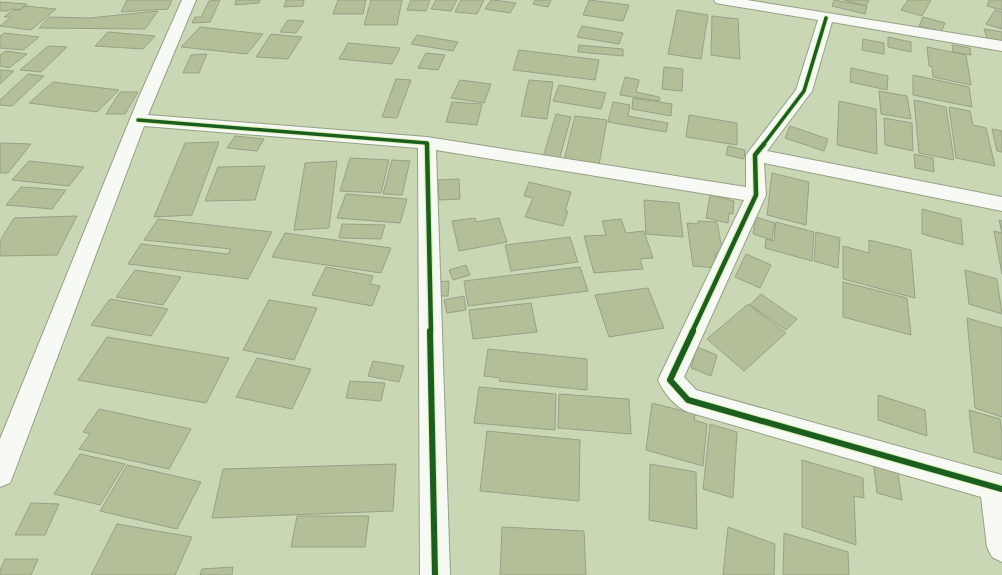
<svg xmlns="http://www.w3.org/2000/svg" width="1002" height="575" font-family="'Space Grotesk',sans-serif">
	<rect width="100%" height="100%" fill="#cad7b5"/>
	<g fill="#b2bf99" stroke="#97a187">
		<polygon points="127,0 172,0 168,9 121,12"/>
		<polygon points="220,0 210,22 192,23 195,17 201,17 209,1"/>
		<polygon points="236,0 260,0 259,3 235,5"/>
		<polygon points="286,0 304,0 303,6 284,7"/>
		<polygon points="338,0 366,0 363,14 333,14"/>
		<polygon points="371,0 402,0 397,25 364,25"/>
		<polygon points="411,0 430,0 426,11 407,10"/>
		<polygon points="436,0 457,0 451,11 431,9"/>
		<polygon points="461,0 484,0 477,14 455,12"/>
		<polygon points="491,0 494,0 516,3 510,13 485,9"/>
		<polygon points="535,0 551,0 548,7 533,4"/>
		<polygon points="589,0 629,5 623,21 583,15"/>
		<polygon points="834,0 867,6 865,14 832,6"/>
		<polygon points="844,0 869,0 866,6"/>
		<polygon points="908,0 931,0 922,16 901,10"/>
		<polygon points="989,0 1002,0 1002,10 987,6"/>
		<polygon points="0,2 27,4 19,10 11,9 8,11 0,11"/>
		<polygon points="25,6 56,9 31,30 0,26 11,17 4,17 13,10 20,10"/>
		<polygon points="677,10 708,15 701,59 668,54"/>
		<polygon points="995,10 1002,12 1002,29 986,24"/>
		<polygon points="158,11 145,29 39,28 49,17 89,18"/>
		<polygon points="712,16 738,19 740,59 711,55"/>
		<polygon points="923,17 945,23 941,32 919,26"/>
		<polygon points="288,20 304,21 296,33 280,32"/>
		<polygon points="582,26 623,33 619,44 577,37"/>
		<polygon points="200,27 263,34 247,54 181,47"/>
		<polygon points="984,29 1002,32 1002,41 987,38"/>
		<polygon points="108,32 155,36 143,49 95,46"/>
		<polygon points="4,33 39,37 23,50 0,48 0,36"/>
		<polygon points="271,34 302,37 288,59 256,57"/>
		<polygon points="417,35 458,42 453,51 411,44"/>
		<polygon points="888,37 911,42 911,52 888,47"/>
		<polygon points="863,39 884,43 884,54 862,50"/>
		<polygon points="348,43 400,48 392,64 339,59"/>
		<polygon points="579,45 623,49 623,56 578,52"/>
		<polygon points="952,45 970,48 971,55 953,52"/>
		<polygon points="48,46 67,47 41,72 20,70"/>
		<polygon points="927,47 966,55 971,85 933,77 932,67 929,66"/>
		<polygon points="519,50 599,60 595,80 513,70"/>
		<polygon points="6,51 27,54 9,68 0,66 0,55"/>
		<polygon points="426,53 445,55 438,70 418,68"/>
		<polygon points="207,54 199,73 183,73 191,55"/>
		<polygon points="664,67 683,69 682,91 662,89"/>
		<polygon points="851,68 888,76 887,90 850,82"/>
		<polygon points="0,70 14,71 0,84"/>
		<polygon points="28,74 44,76 12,106 0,105 0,100"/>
		<polygon points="913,75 969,87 972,107 913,95"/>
		<polygon points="625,77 639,80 636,92 659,97 660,101 620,95"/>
		<polygon points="396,79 411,80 397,118 382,117"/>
		<polygon points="460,80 491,84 484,103 451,98"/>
		<polygon points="529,80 553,82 547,119 521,116"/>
		<polygon points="53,82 119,90 97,112 29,103"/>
		<polygon points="559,85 606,93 601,109 553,101"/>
		<polygon points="879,91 907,96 911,119 881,114"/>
		<polygon points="120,92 138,92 125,114 106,114"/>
		<polygon points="633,98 672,104 671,116 632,109"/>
		<polygon points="914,100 946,107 954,160 919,153"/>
		<polygon points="839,101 876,109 877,154 837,145"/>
		<polygon points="452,102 482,104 477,125 446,122"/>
		<polygon points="613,102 630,105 628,116 668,123 666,132 608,122"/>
		<polygon points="949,107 970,111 973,125 986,128 995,166 956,158"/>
		<polygon points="556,114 571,117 559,160 543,157"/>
		<polygon points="689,115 737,123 737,145 686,137"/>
		<polygon points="575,116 607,120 599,165 564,160"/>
		<polygon points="884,118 912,123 913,151 885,145"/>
		<polygon points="790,126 828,139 824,151 785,138"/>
		<polygon points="992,129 1002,131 1002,152 997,151"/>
		<polygon points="235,136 264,139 257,151 227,148"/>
		<polygon points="219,142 192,215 154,217 185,143"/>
		<polygon points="0,143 31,144 8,173 0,173"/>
		<polygon points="728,146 745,150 744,159 726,155"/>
		<polygon points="914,154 933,158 934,172 915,168"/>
		<polygon points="350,158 389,160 381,193 340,191"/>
		<polygon points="392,160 410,161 402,195 383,194"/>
		<polygon points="29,161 84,167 69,186 12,180"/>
		<polygon points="337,161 329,228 294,230 305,163"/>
		<polygon points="265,166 255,200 205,201 218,167"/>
		<polygon points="772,173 809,182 806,225 767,215"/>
		<polygon points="459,179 460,199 439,200 438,180"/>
		<polygon points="529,182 571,192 565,211 568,211 563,226 525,217 533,198 524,196"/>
		<polygon points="21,187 66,190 52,209 6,205"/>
		<polygon points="346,194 407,199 400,223 337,218"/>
		<polygon points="710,195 734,201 733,214 729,213 728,223 706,218"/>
		<polygon points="644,200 679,203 683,237 646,234"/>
		<polygon points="922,209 961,219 963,245 922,234"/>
		<polygon points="77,216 57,255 0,256 0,241 14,218"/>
		<polygon points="756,217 775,223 772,240 753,234"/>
		<polygon points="475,218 476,222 499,218 507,242 459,251 452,221"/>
		<polygon points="158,219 272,232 248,279 128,264 141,244 228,254 231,249 144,240"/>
		<polygon points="621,219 626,233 644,231 653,258 640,259 643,269 594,273 584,236 606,235 602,221"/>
		<polygon points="999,220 1002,221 1002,274 994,231 1002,233"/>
		<polygon points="698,221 717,222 723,254 715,253 717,268 693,266 687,223 698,224"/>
		<polygon points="776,222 814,232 812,261 765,248 766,239 774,241"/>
		<polygon points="342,224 385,225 381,239 339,238"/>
		<polygon points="816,232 840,238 838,268 814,261"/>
		<polygon points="285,233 391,248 381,273 272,257"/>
		<polygon points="570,237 578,262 511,271 505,245"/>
		<polygon points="869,240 911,250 915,298 843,279 843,246 869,253"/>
		<polygon points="746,254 771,265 760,288 735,277"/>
		<polygon points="466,265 470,275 453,280 449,270"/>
		<polygon points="326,267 373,276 370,284 380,286 372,306 312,295"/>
		<polygon points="580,267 588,291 468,306 464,281"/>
		<polygon points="135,270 181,277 163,305 116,297"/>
		<polygon points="965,270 997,279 1002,314 969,304"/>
		<polygon points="449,281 448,296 435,296 436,282"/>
		<polygon points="843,282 907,298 911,335 843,317"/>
		<polygon points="648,288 664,328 609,337 595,295"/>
		<polygon points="761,294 797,319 786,330 750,305"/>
		<polygon points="464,296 466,310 447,313 444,300"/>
		<polygon points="110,299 168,309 151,336 91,325"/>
		<polygon points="269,300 317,308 294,360 243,350"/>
		<polygon points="531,303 537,332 473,339 469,310"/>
		<polygon points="748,304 786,333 744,371 707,339"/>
		<polygon points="967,318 1002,328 1002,417 975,408"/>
		<polygon points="107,337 229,358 206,403 78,380"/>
		<polygon points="697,347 717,355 711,376 691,368"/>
		<polygon points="488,349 587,359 587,390 499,381 500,378 484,376"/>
		<polygon points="257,358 311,369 292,409 236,397"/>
		<polygon points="373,361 404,366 399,382 368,376"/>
		<polygon points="350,381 385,383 381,401 346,398"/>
		<polygon points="479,387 556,394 555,430 474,423"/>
		<polygon points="559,394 629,399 631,434 558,428"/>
		<polygon points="878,395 925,410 927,436 878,420"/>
		<polygon points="652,403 695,414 694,420 707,424 703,466 646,450"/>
		<polygon points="99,409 191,429 169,469 79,449 90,434 83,432"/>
		<polygon points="969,410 1000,419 1002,433 1002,460 974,452"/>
		<polygon points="710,424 737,432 733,498 703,489"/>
		<polygon points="487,431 580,440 579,501 480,491"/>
		<polygon points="80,454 125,464 100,505 54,494"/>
		<polygon points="802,460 863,478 864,498 854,496 856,545 802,527"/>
		<polygon points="873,461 897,467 902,500 877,493"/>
		<polygon points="396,464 393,511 212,518 223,469"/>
		<polygon points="650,464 696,472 697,529 649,520"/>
		<polygon points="127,465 201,482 177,529 100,511"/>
		<polygon points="31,503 59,504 45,535 15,535"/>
		<polygon points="297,516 369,516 365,547 291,547"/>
		<polygon points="117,524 192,537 175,575 91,575"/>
		<polygon points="502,527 584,531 586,575 500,575"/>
		<polygon points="728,527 775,544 774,575 723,575"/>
		<polygon points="784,533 848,552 849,575 783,575"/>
		<polygon points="5,559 38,559 31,575 0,575 0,570"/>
		<polygon points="233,567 232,575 200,575 202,569"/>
	</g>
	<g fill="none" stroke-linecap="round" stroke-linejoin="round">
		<defs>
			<path id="minor" d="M182 0H196L148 115 427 137 746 187V155L796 90 818 20 721 4 716 3 714 0H747L1002 41V51L832 22 812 91 767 151 1002 197V211L764 163 766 195 684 377 696 390 1002 475V562L992 557 987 547 981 497 688 412C675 407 664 393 658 380L744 200 436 150 450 575H420L418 148 144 126 14 473 10 483 0 487V439L139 97Z"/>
		</defs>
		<use href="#minor" stroke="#96a086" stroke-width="2"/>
		<use href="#minor" fill="#f7f9f4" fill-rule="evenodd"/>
		<defs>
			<g id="cycleway-far2">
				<polyline points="138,120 427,143 427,145"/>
				<polyline points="763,145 804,91 826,18"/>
			</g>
			<g id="cycleway-far1">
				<polyline points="427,144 431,332"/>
				<polyline points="692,332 756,195 755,155 764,144"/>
			</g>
			<g id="cycleway">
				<polyline points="430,331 435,575"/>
				<polyline points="693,331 670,380 688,400 1002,489"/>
			</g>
		</defs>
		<use href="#cycleway-far2" stroke="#daf2b4" stroke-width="5.5"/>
		<use href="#cycleway-far1" stroke="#daf2b4" stroke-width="7"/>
		<use href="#cycleway" stroke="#daf2b4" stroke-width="8"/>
		<use href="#cycleway-far2" stroke="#1b5e20" stroke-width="3.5"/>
		<use href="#cycleway-far1" stroke="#1b5e20" stroke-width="4.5"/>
		<use href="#cycleway" stroke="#1b5e20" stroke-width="6"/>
	</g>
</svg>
